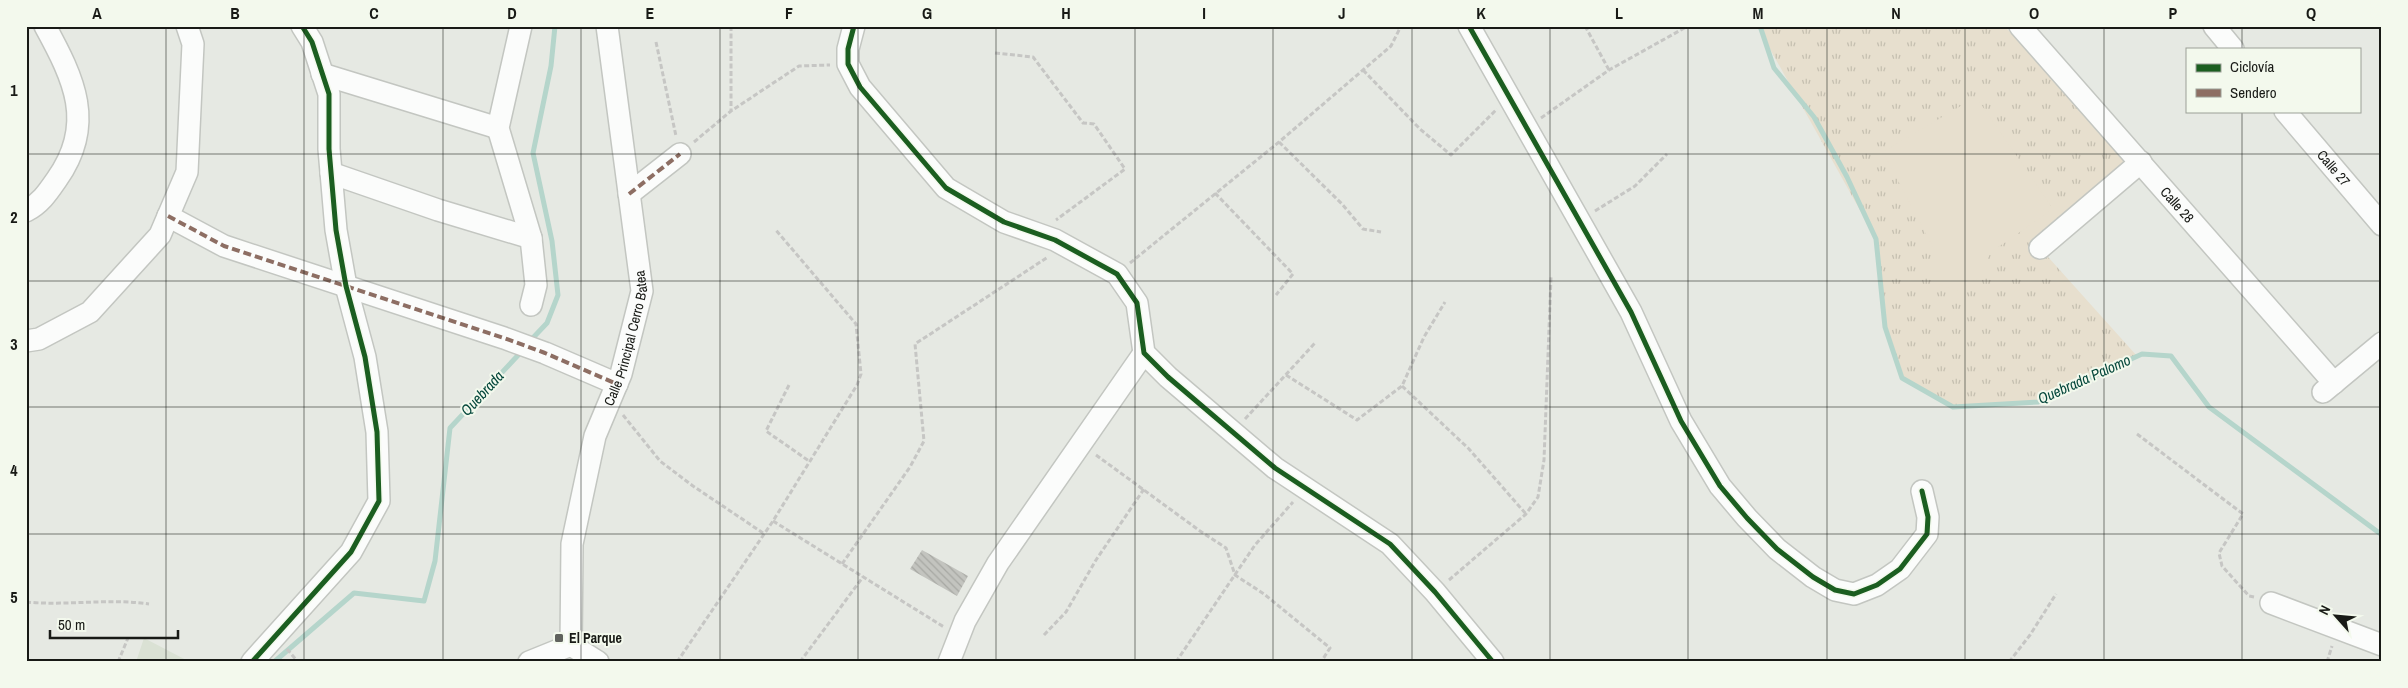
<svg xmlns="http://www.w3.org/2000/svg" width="2408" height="688" font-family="'Archivo Narrow',sans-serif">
	<defs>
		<pattern id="grass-tufts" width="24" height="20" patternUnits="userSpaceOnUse" patternTransform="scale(1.25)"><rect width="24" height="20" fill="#e7dfce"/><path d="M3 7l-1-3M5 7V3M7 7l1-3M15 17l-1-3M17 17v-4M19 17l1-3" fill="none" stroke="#c5bfb0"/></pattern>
		<pattern id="building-back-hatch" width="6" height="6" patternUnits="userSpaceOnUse" patternTransform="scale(1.25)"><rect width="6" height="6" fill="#c3c4bf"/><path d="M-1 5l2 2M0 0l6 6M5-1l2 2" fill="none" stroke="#a7a8a3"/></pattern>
	</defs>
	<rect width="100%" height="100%" fill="#e6e9e3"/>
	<polygon fill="#dae1d4" points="144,638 190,662 136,662"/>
	<polygon fill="url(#grass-tufts)" points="1763,26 2004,26 2141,162 2040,248 2137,356 2038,402 1953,407 1902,378 1885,327 1876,239 1765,40"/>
	<polygon fill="#e7dfce" points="1976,97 2053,209 1991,252 1978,278 1957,291 1932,282 1927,267 1935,251 1883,152"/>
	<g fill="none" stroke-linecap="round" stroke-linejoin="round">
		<g stroke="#b5d5cb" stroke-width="5">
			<polyline points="1760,26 1774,68 1814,117 1847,177 1876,239 1885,327 1902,378 1953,407 2038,402 2142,354 2171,356 2209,407 2382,535"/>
			<polyline points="529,342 547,323 558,295 552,241 533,153 551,66 555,26"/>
			<polyline points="274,662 354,593 424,601 435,561 450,428 522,351"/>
		</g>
	</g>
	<polygon fill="url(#building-back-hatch)" points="922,550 968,576 957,596 910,569"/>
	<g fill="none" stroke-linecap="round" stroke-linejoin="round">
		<defs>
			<g id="minor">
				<polyline points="521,26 498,128 531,238 536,285 531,305"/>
				<polyline points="854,26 848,49 848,64 860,87 946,188 1004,222 1055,240 1117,274 1137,303 1144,353 1168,377 1275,468 1390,544 1435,592 1493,662"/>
				<polyline points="1469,26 1631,312 1681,421 1720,486 1747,518 1777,549 1813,577 1835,590 1854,594 1877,585 1900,569 1927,534 1928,517 1922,491"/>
				<path id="s1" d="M2020 26 2334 383"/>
				<polyline points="2214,26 2233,49"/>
				<polyline points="322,74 498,128"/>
				<path id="s2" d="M2285 111 2382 225"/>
				<polyline points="331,173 438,210 531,238"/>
				<polyline points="629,194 680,154"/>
				<path d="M26 211C41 203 48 192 57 179 96 124 74 79 45 26"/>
				<polyline points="168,216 224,246 504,338 545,353 617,384"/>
				<polyline points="2040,248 2141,162"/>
				<polyline points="26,341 39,339 90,312 160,235 187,172 193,44 187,26"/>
				<polyline points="2323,392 2382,343"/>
				<polyline points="2271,603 2382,645"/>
				<path id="s3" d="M571 645 572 544 595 436 621 374 642 291 607 26"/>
				<polyline points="571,645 598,662"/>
				<polyline points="252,662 351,552 379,501 377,432 365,357 346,286 336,230 329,149 329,94 312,42 302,26"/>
				<polyline points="529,662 571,645"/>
				<polyline points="949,662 965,621 998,563 1144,353"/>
			</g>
		</defs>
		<use href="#minor" stroke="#c3c6c1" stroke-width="24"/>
		<g stroke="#c6c6c4" stroke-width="3" stroke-dasharray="5 2.5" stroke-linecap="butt">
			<polyline points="731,26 731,110"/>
			<polyline points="1585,26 1609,70"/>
			<polyline points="656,42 676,136"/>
			<polyline points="995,53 1033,57 1083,123 1094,124 1125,169 1056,220"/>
			<polyline points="1363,70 1420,129 1451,155 1497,109"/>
			<polyline points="1541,118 1609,70 1688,26"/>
			<polyline points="694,142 731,111 799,66 830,65"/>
			<polyline points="1279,142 1342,204 1363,229 1381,232"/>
			<polyline points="1215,193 1293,274 1276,295"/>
			<polyline points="1595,211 1635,186 1667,154"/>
			<polyline points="1130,263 1279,142 1391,46 1401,26"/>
			<polyline points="1286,375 1357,420 1402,386 1424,337 1445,302"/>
			<polyline points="789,385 766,431 809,461"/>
			<polyline points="1402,386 1469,449 1526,514"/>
			<polyline points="623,415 660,461 693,486 763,533"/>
			<polyline points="1245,419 1315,343"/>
			<polyline points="2137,434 2243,514 2219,553 2222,566 2249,596 2254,597"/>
			<polyline points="1096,455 1200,531 1226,548 1235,575 1264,594 1330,648 1321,662"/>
			<polyline points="773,521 944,627"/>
			<polyline points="842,564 910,467 924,441 915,344 1048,257"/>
			<polyline points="1449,580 1526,514 1538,497 1544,460 1551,277"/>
			<path d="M26 602C67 606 108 598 149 604"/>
			<polyline points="1044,635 1066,612 1096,560 1144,489"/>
			<polyline points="287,649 298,662"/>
			<polyline points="118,662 128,638"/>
			<polyline points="677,662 773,521 857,385 861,374 856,324 775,229"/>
			<polyline points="800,662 863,577"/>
			<polyline points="1176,662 1255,545 1293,502"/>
			<polyline points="2009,662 2030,635 2056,594"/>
			<polyline points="2327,662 2332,646"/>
		</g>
		<use href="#minor" stroke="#fbfcfb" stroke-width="21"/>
		<g stroke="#8d6e63" stroke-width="4" stroke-dasharray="8 4" stroke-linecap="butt">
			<polyline points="629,194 680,154"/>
			<polyline points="168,216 224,246 504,338 545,353 617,384"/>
		</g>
		<defs>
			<g id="cycleway">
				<polyline points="854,26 848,49 848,64 860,87 946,188 1004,222 1055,240 1117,274 1137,303 1144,353 1168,377 1275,468 1390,544 1435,592 1493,662"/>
				<polyline points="1469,26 1631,312 1681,421 1720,486 1747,518 1777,549 1813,577 1835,590 1854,594 1877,585 1900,569 1927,534 1928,517 1922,491"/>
				<polyline points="252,662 351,552 379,501 377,432 365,357 346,286 336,230 329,149 329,94 312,42 302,26"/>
			</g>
		</defs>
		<use href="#cycleway" stroke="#f3f9ed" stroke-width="8"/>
		<use href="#cycleway" stroke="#1b5e20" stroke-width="5"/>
	</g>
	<path fill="none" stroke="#181a16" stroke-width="1" stroke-opacity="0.55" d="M166 26V662M304 26V662M443 26V662M581 26V662M720 26V662M858 26V662M996 26V662M1135 26V662M1273 26V662M1412 26V662M1550 26V662M1688 26V662M1827 26V662M1965 26V662M2104 26V662M2242 26V49M2242 111V662M26 154H2382M26 281H2382M26 407H2382M26 534H2382"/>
	<rect fill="#60625e" stroke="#f3f9ed" stroke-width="2" x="554" y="633" width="10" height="10" rx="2.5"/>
	<g text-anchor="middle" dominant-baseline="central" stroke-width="4" stroke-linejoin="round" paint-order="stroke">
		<g font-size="14" fill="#181a16" stroke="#f3f9ed">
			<text stroke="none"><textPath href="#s2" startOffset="75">Calle 27</textPath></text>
			<text stroke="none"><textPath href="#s1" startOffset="238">Calle 28</textPath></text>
			<text stroke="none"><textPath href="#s3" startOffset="315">Calle Principal Cerro Batea</textPath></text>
		</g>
		<g font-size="14" font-weight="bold" fill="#181a16" stroke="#f3f9ed" text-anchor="start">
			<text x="569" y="638">El Parque</text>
		</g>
		<g font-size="15" font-style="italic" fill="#04473b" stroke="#f3f9ed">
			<text transform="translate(2084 379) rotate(-24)">Quebrada Palomo</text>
			<text transform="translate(482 393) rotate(-47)">Quebrada</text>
		</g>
	</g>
	<rect width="2408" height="688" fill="none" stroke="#f3f9ed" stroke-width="55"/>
	<rect x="2186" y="48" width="175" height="65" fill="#f3f9ed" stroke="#9ba097"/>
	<rect x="2196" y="64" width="25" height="8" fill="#1b5e20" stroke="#9ba097"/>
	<text x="2230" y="72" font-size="15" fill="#181a16">Ciclovía</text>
	<rect x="2196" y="89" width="25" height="8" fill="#8d6e63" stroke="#9ba097"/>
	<text x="2230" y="98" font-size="15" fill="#181a16">Sendero</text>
	<g transform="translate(2336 616) rotate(297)" stroke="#f3f9ed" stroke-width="4" paint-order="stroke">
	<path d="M0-4L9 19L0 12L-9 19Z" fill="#181a16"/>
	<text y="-8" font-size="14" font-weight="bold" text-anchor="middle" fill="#181a16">N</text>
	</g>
	<path d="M50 630v8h128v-8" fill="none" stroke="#181a16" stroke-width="2.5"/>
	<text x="58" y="630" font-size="15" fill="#181a16" stroke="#f3f9ed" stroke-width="4" paint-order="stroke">50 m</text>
	<rect x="28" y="28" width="2352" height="632" fill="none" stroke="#181a16" stroke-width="2"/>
	<g font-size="16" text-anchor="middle" font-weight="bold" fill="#181a16">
		<text x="97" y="19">A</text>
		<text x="235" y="19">B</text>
		<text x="374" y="19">C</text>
		<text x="512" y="19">D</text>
		<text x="650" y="19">E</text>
		<text x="789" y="19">F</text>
		<text x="927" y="19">G</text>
		<text x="1066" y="19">H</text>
		<text x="1204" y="19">I</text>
		<text x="1342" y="19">J</text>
		<text x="1481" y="19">K</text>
		<text x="1619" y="19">L</text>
		<text x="1758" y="19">M</text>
		<text x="1896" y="19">N</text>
		<text x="2034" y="19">O</text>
		<text x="2173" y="19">P</text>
		<text x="2311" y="19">Q</text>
		<text x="14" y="96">1</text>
		<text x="14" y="223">2</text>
		<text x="14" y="350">3</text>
		<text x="14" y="476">4</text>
		<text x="14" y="603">5</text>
	</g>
</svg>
